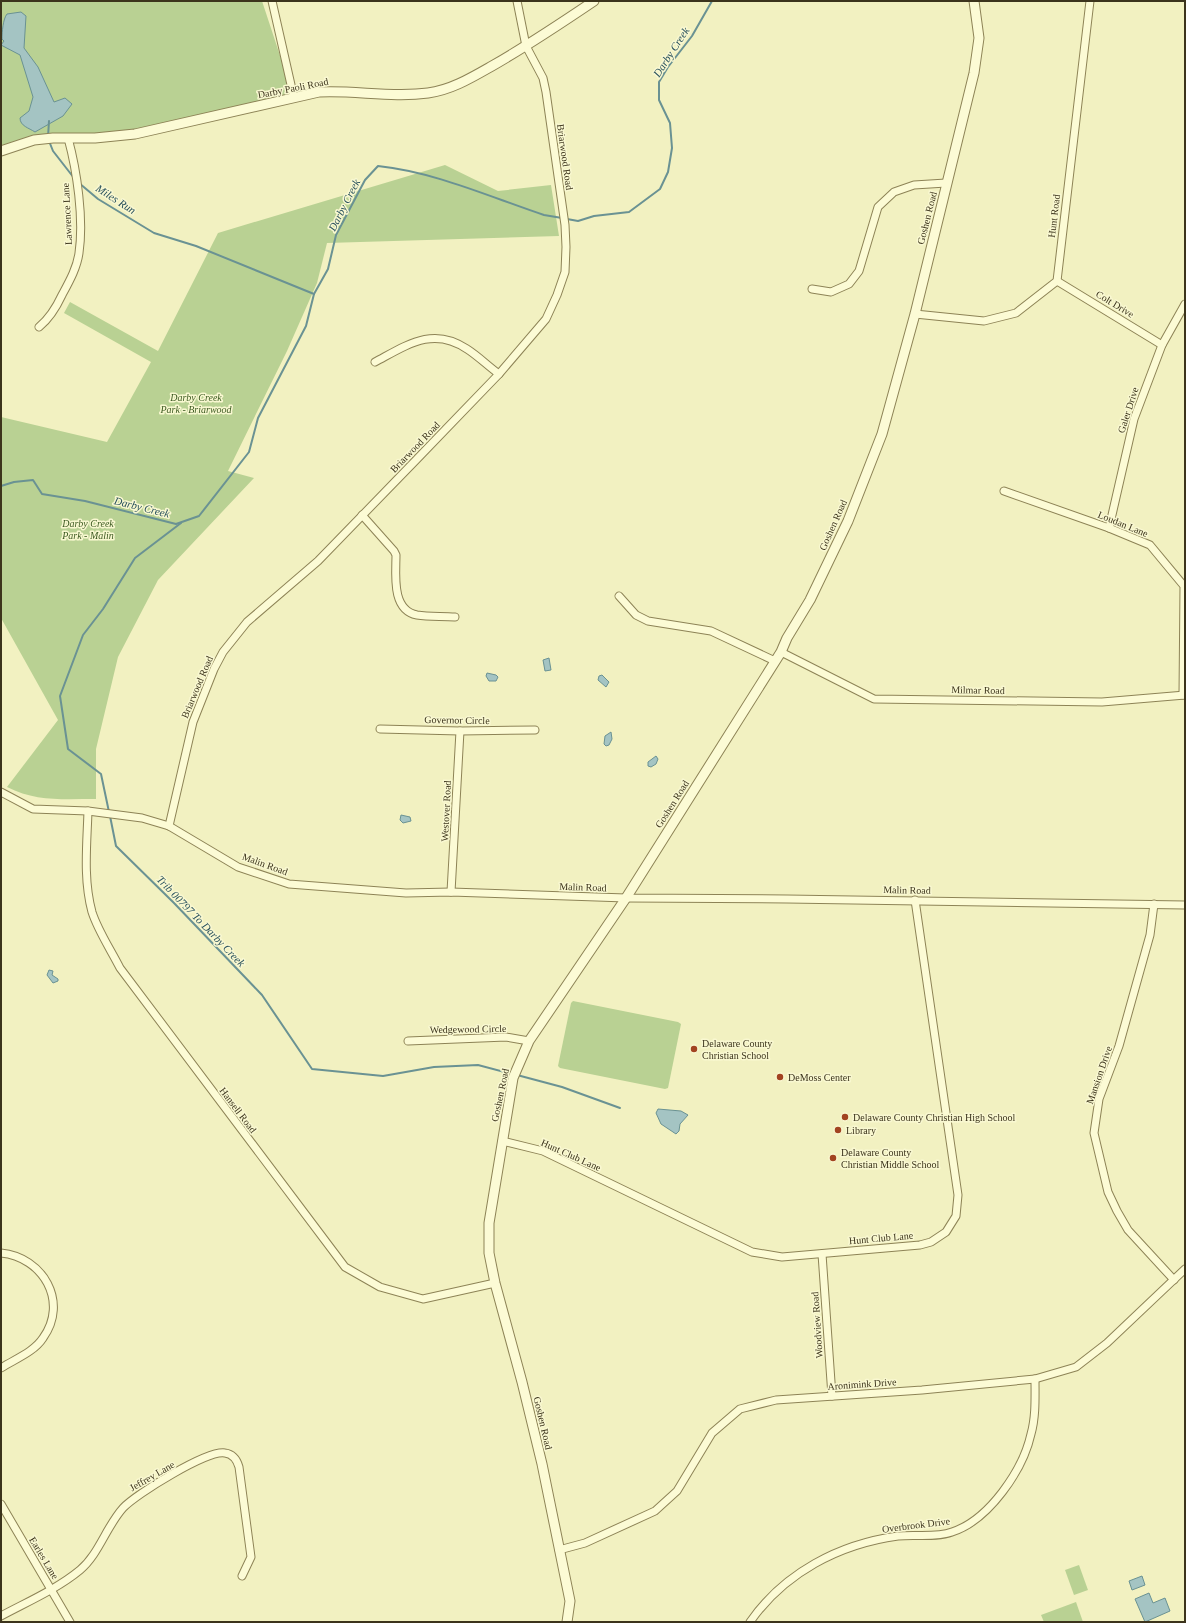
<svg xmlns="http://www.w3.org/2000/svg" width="1186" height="1623" font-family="'Times New Roman',serif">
	<rect width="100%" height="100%" fill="#f2f1c1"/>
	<g fill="#b9d193">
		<polygon points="1,1 262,1 294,98 160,130 68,138 1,151"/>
		<path d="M445 165 498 191 551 185 559 236 327 243 317 283 287 351 228 471 254 478 158 580 118 657 96 749V799C64 799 36 802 7 787L58 720 1 618V417L107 442 151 362 64 313 70 302 158 351 218 233Z"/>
		<polygon points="573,1001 678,1022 681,1024 668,1088 665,1089 560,1068 558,1066 571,1003"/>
		<polygon points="1079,1565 1088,1590 1074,1595 1065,1570"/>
		<polygon points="1076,1602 1083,1622 1044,1622 1041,1615"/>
	</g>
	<g fill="#a4c4c3" stroke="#6a9293">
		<path d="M21 12 26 16 24 48 38 67 54 102 65 98 72 104 63 116 35 132C29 128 20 126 20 118L29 111 33 97 20 55 1 45 4 41 2 39C2 32 3 19 7 14Z"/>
		<polygon points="549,658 551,670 545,671 543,660"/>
		<polygon points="487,673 496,675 498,677 496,681 489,681 486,676"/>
		<polygon points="602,675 609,682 606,687 598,680 599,676"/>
		<polygon points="611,732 612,739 609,745 606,746 604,744 605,736"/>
		<polygon points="656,756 658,759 656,764 651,767 648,766 648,762"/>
		<polygon points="401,815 410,817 411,821 403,823 400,820"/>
		<polygon points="49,970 53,971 52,975 58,979 58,981 53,983 47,975"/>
		<polygon points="658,1109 681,1111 688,1115 680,1124 679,1131 676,1134 661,1124 656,1113"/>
		<polygon points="1142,1576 1145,1585 1132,1590 1129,1581"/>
		<polygon points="1149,1593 1153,1603 1165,1598 1170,1611 1145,1622 1135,1599"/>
	</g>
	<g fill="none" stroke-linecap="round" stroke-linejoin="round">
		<g stroke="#6a9293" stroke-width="2">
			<polyline points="48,137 49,121"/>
			<polyline points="49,141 53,151 74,178"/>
			<polyline points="79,183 98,199 154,233 196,246 314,294"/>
			<polyline points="567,219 578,221 594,216 629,212 660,189 668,172 672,148 670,123 659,100 659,82 668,67 692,36 712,1"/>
			<path d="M1 486 14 482 33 480 42 494 85 501 176 524 199 516 249 452 258 418 306 326 314 294 328 269 336 235 365 180 378 166C435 172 490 197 544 215L562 218"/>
			<polyline points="109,812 101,774 68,749 60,696 83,635 103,609 135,558 181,523"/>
			<polyline points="110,816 116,846 174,903 262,995 312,1069 383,1076 434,1067 478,1065 512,1074"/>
			<polyline points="517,1075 562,1087 620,1108"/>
		</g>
		<defs>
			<g id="minor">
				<polyline points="272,1 294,98"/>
				<polyline points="1057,281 1162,345"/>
				<polyline points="812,289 831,292 849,284 859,271 878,207 894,192 914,185 946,183"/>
				<polyline points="915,314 984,321 1016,313 1057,281 1090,1"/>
				<path d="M39 327C50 318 56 308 62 295 69 282 77 268 79 253 84 219 77 171 68 138"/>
				<path d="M375 362C407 345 433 326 467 349 478 356 488 366 499 374"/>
				<polyline points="1004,491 1109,528 1150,545 1184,586 1183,695"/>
				<path d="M362 515 394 551 396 555C396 574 391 610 417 615 429 617 442 616 455 617"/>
				<polyline points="1109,528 1134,419 1162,345 1185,304"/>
				<polyline points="619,596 636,615 648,621 711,631 775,661"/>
				<polyline points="781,652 874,699 1102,702 1185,695"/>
				<polyline points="380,729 460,731 535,730"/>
				<polyline points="1,792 33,809 88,811 142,818 169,826 238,867 289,884 406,893 451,892 626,898 787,899 1185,905"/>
				<path d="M88 811C87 844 83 879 92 912 98 931 111 950 120 968L345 1267 380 1287 423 1299 495 1283"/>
				<polyline points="169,826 193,722 214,669 223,652 247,622 318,561 417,459 499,374 546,319 557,295 565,272 566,247 565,225 546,92 543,78 526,46 517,1"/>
				<polyline points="451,892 460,731"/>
				<polyline points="1154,904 1150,935 1119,1046 1099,1099 1094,1133 1108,1192 1117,1211 1128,1230 1174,1280"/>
				<polyline points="408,1041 506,1037 529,1041"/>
				<polyline points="502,1141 543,1151 752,1252 782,1257 920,1245 931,1242 946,1232 956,1216 958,1195 915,900"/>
				<path d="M1 1253C43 1257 69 1302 43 1338 34 1352 15 1359 1 1368"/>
				<polyline points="822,1254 832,1396"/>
				<polyline points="1,1504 70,1622"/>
				<polyline points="559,1550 585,1543 655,1511 677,1491 712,1433 740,1409 776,1400 922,1390 1035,1379 1076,1367 1107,1343 1185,1269"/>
				<path d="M1 1616C27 1602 57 1589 80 1570 99 1554 106 1527 123 1508 136 1494 207 1450 225 1453 233 1454 237 1460 239 1467L251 1557 242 1576"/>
				<path d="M750 1622C784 1573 839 1544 898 1536 915 1534 936 1538 952 1532 989 1520 1023 1470 1031 1434 1036 1416 1035 1397 1035 1379"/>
			</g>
			<g id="tertiary">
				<path d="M1 151 34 140 53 138H95L135 134 319 92C355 90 392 98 428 93 451 90 471 78 492 66 527 46 560 24 594 1"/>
				<polyline points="567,1622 570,1601 542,1464 522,1382 495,1283 489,1253 489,1223 513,1078 529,1041 626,898 781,652 787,638 810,600 848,521 882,434 915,314 974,73 979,38 974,1"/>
			</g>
		</defs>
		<use href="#minor" stroke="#8d8356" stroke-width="9"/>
		<use href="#tertiary" stroke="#8d8356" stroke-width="11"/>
		<use href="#minor" stroke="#fcfbd5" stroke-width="7"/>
		<use href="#tertiary" stroke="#fcfbd5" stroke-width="9"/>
	</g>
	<g fill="#a24320" stroke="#f9f8d1" stroke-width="1.5">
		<circle cx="694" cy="1049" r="4"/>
		<circle cx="780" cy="1077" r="4"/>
		<circle cx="845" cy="1117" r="4"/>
		<circle cx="838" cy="1130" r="4"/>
		<circle cx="833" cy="1158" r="4"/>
	</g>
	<g text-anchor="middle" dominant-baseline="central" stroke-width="3" stroke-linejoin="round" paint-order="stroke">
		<g font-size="10" fill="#3c341c" stroke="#f9f8d1">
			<text transform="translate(293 88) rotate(-11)">Darby Paoli Road</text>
			<text transform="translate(565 157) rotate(82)">Briarwood Road</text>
			<text transform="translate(67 214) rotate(-93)">Lawrence Lane</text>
			<text transform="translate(1054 216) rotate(-83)">Hunt Road</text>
			<text transform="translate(927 218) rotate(-76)">Goshen Road</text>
			<text transform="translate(1115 304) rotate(31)">Colt Drive</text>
			<text transform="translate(1128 410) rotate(-72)">Galer Drive</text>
			<text transform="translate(415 447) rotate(-46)">Briarwood Road</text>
			<text transform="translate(1123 524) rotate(22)">Loudan Lane</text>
			<text transform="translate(833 525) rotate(-66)">Goshen Road</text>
			<text transform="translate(197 687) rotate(-67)">Briarwood Road</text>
			<text transform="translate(978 690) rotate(1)">Milmar Road</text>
			<text transform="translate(457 720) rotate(1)">Governor Circle</text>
			<text transform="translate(672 804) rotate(-58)">Goshen Road</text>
			<text transform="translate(446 811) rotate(-87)">Westover Road</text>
			<text transform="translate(265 864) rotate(20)">Malin Road</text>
			<text transform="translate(583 887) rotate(2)">Malin Road</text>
			<text transform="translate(907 890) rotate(1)">Malin Road</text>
			<text transform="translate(468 1029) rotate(-1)">Wedgewood Circle</text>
			<text transform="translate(1099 1075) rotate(-71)">Mansion Drive</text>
			<text transform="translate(500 1095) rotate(-78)">Goshen Road</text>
			<text transform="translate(238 1110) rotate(53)">Hansell Road</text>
			<text transform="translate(571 1155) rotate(24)">Hunt Club Lane</text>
			<text transform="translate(881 1238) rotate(-5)">Hunt Club Lane</text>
			<text transform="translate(817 1325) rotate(-94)">Woodview Road</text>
			<text transform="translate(862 1384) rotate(-4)">Aronimink Drive</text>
			<text transform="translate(543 1423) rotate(77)">Goshen Road</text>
			<text transform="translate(152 1476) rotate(-30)">Jeffrey Lane</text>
			<text transform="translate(916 1525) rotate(-7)">Overbrook Drive</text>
			<text transform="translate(44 1558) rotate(59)">Earles Lane</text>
		</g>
		<g font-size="10" font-style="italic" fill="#3c5a21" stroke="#f9f8d1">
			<text x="196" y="397">Darby Creek<tspan x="196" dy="12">Park - Briarwood</tspan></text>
			<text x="88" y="523">Darby Creek<tspan x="88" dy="12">Park - Malin</tspan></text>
		</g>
		<g font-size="10" fill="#3c341c" stroke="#f9f8d1" text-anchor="start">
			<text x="702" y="1043">Delaware County<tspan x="702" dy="12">Christian School</tspan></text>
			<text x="788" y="1077">DeMoss Center</text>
			<text x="853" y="1117">Delaware County Christian High School</text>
			<text x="846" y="1130">Library</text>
			<text x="841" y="1152">Delaware County<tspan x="841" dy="12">Christian Middle School</tspan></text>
		</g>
		<g font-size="11" font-style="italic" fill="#2a525d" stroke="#f9f8d1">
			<text transform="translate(671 52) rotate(-57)">Darby Creek</text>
			<text transform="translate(116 199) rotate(33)">Miles Run</text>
			<text transform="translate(344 205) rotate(-63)">Darby Creek</text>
			<text transform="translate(142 507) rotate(14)">Darby Creek</text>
			<text transform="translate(201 921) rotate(46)">Trib 00797 To Darby Creek</text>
		</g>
	</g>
	<rect width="1186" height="1623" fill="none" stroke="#3c341c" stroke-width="4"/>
</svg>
